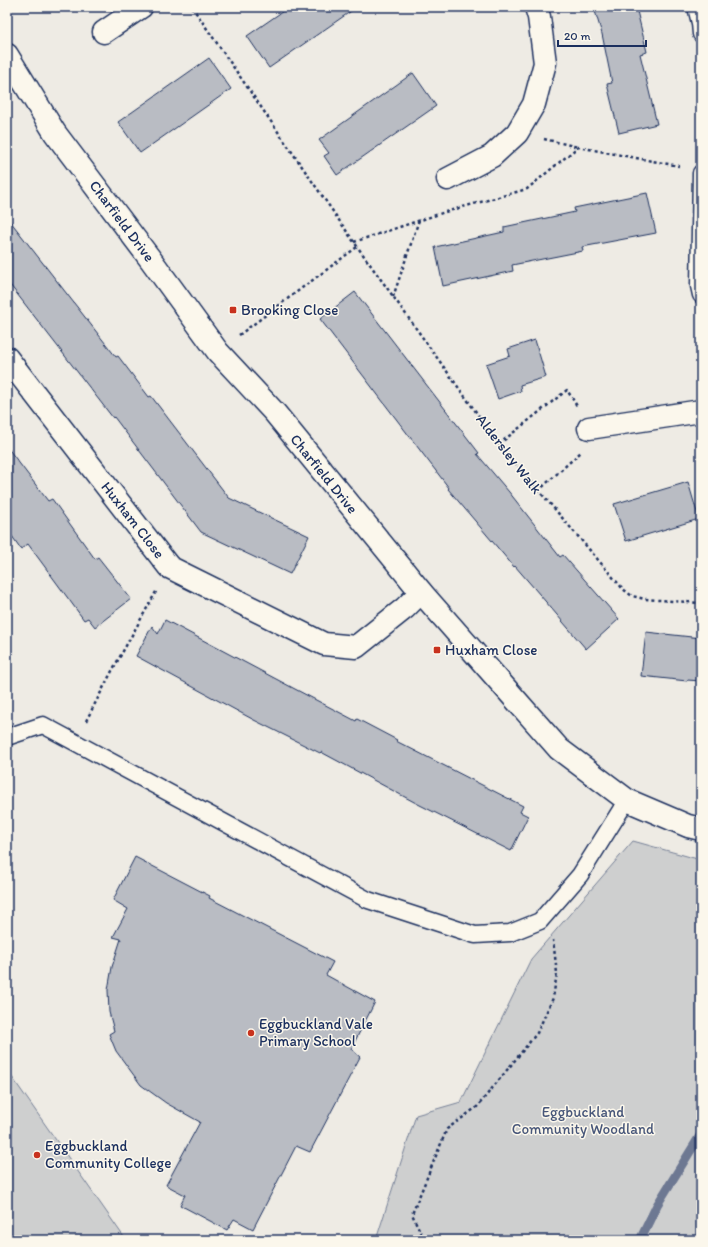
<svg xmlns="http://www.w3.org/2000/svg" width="708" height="1247" font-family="Itim,sans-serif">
	<rect width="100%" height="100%" fill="#eeebe4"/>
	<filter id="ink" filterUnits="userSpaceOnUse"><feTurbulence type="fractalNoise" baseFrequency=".025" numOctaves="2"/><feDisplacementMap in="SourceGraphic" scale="8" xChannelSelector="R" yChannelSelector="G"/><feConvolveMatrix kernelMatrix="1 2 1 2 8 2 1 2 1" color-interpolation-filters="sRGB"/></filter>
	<g filter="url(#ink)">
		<g fill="#cecfcf" stroke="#747f96">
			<polygon points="633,841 701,860 701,1240 376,1240 416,1115 461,1102 531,959"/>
			<polygon points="7,1070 126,1240 7,1240"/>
		</g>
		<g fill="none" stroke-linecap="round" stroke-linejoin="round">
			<polyline stroke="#6d7892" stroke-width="9" points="640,1240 657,1205 701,1134"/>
		</g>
		<g fill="#b9bcc3" stroke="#1b2f5e">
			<polygon points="289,7 357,7 269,68 247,36"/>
			<polygon points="611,7 636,7 647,52 640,54 657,124 619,133 607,84 612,83 602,34 595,11"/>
			<polygon points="209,58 231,89 140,153 118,122"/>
			<polygon points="413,73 436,106 337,175 324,156 329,153 319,140"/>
			<polygon points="647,193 656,233 582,247 583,251 512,265 513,271 443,286 435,247 504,232 504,227 575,212 574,208"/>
			<polygon points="7,217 116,357 118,356 149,397 151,396 229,498 309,536 290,574 201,532 114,417 113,418 7,281"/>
			<polygon points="355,292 479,453 477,454 509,492 560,557 563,555 619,619 586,649 534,588 515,566 514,567 448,489 449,488 429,462 320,319"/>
			<polygon points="535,340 546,377 520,385 521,391 498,399 486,364 510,356 508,349"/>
			<polygon points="7,447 48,501 52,499 95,559 98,557 131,599 95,627 88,618 84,620 28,544 21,549 7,529"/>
			<polygon points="688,482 699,519 626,541 614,504"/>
			<polygon points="165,620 293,688 356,721 357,719 397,740 396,741 523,806 520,812 528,816 511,851 416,803 321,752 320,753 254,720 136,656 152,626 158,634"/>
			<polygon points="646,632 701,638 701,681 687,680 687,681 641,676"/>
			<polygon points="135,857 210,896 209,898 333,962 326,975 375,1002 351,1049 360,1057 310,1152 296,1146 253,1229 234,1219 227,1230 180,1205 185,1195 166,1185 200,1122 166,1103 141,1085 116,1051 109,1034 114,1031 109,1012 108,990 112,967 121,939 113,937 128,909 113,900"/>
		</g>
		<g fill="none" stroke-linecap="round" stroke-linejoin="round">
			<defs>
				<g id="lane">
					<polyline points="696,7 700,23 701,34"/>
					<polyline points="701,173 699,286 701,295"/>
					<polyline points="7,737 43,725 368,900 475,935 510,933 540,921 580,875 627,800"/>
				</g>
				<g id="street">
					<polyline points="104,32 141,7"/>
					<polyline points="7,55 55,133 151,260 218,352 275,413 421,592 559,749 627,800 688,826 701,829"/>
					<polyline points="448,179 492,156 517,133 534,104 545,63 539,17 536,7"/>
					<polyline points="7,358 169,567 324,644 356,647 405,608 421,592"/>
					<polyline points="589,428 701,411"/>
				</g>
			</defs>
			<use href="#lane" stroke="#1b2f5e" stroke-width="19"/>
			<use href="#street" stroke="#1b2f5e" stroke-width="25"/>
			<g stroke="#1b2f5e" stroke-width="2.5" stroke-dasharray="3 3" stroke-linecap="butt">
				<polyline points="192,7 354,242 499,444 623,589 632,596 645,599 701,603"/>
				<polyline points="544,139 578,147"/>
				<polyline points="354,242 445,212 527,189 578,147 679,166"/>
				<polyline points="393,297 419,220"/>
				<polyline points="239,335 357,247"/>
				<polyline points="499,444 567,390 577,406"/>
				<polyline points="538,491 581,452"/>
				<polyline points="86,721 112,671 157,590"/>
				<polyline points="424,1240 412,1214 447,1129 477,1107 537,1033 553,998 557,973 553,940"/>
			</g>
			<use href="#lane" stroke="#fbf7ec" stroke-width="16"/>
			<use href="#street" stroke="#fbf7ec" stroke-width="22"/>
		</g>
	</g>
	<g fill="#c8321e" stroke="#fbf7ec" stroke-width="1.5">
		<rect x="229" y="306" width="8" height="8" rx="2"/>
		<rect x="433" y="646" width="8" height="8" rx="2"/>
		<circle cx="251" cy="1033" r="4"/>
		<circle cx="37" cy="1155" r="4"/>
	</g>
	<g text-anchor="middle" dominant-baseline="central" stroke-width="3" stroke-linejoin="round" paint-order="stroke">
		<g font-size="15" fill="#1b2f5e" stroke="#fbf7ec">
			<text transform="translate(122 221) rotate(53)">Charfield Drive</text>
			<text transform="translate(509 454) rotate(52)">Aldersley Walk</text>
			<text transform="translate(324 474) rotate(51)">Charfield Drive</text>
			<text transform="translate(133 520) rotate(52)">Huxham Close</text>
		</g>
		<g font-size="15" fill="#1b2f5e" stroke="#fbf7ec" text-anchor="start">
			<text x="241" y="310">Brooking Close</text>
			<text x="445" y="650">Huxham Close</text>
			<text x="259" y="1024">Eggbuckland Vale<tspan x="259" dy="17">Primary School</tspan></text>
			<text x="45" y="1146">Eggbuckland<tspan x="45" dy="17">Community College</tspan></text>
		</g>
		<g font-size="15" fill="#48577a" stroke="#fbf7ec">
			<text x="583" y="1112">Eggbuckland<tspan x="583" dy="17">Community Woodland</tspan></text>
		</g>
	</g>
	<rect width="708" height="1247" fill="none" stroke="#fbf7ec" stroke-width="24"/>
	<rect x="12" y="12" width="684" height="1223" fill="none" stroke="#1b2f5e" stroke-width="1.5" filter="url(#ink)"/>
	<path d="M558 40v6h88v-6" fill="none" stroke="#1b2f5e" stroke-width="2"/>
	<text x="564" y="40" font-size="12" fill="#1b2f5e" stroke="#fbf7ec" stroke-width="3" paint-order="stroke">20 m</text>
</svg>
